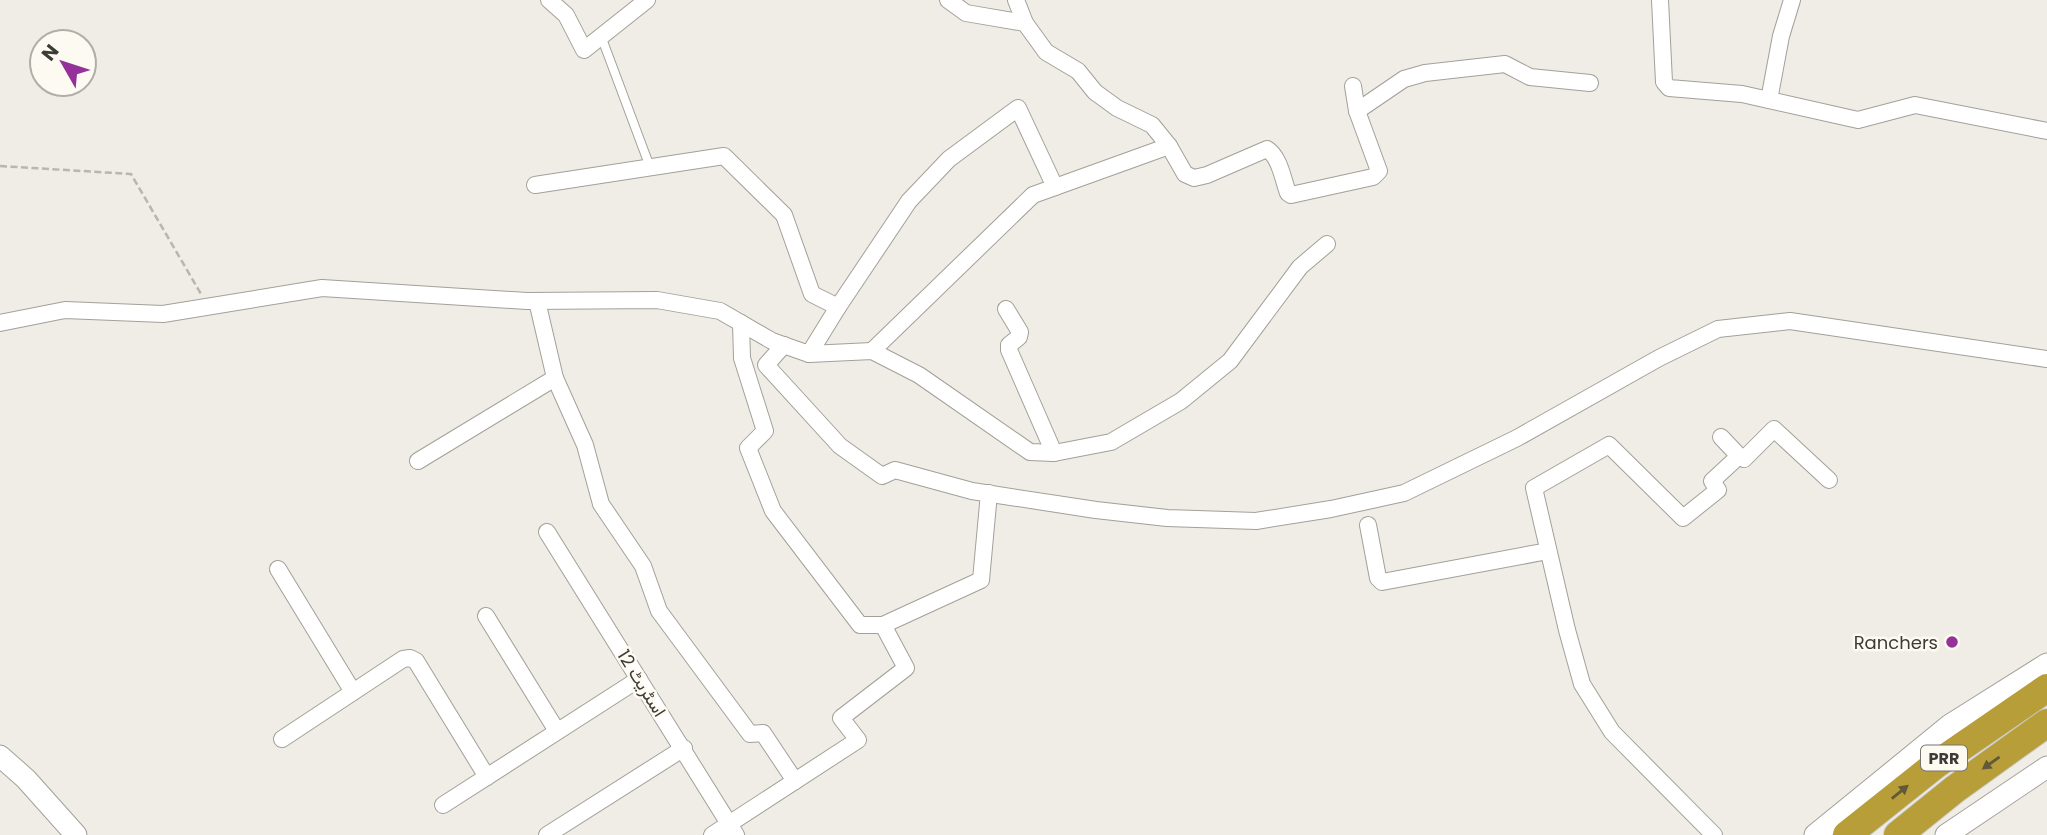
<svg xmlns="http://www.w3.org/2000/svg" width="2047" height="835" font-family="Poppins,Vazirmatn,sans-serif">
	<rect width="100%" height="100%" fill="#efede5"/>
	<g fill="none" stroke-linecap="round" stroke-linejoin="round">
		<defs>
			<polyline id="service" points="601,36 650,167"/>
			<g id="minor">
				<polyline points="549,0 566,15 584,50 647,0"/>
				<polyline points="948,0 966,13 1025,23"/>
				<path d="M1016 0 1025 23 1046 52 1078 71 1095 92 1117 108 1152 125 1169 146 1185 174 1194 178 1207 175 1267 149C1280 157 1283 180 1288 193L1291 195 1373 177 1379 171 1357 111 1353 86"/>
				<polyline points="1660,0 1664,82 1669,88 1742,94 1858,120 1915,105 2047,131"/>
				<polyline points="1769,100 1781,36 1792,0"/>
				<polyline points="1357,111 1404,79 1425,73 1505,64 1530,77 1590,83"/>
				<polyline points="535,185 724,156 784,215 812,294 838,307 809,354"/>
				<polyline points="537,301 555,378 585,445 601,504 643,566 659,611 750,734 763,733 795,781"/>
				<polyline points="838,307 909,201 949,159 1018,108 1055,187"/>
				<polyline points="1006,309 1020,332 1019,337 1009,345 1009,350 1054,453"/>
				<polyline points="0,323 65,310 163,314 322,288 527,301 657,300 720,311 772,341 809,354 872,351 919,375 1030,452 1054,453 1111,442 1181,401 1230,361 1300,267 1327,244"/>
				<polyline points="741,323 742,358 765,431 748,448 773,511 860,625 883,625"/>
				<polyline points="784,345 766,365 840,446 882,476 895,470 972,491 1096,510 1167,518 1256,521 1331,509 1404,493 1517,438 1659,358 1718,329 1790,321 2047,359"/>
				<polyline points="872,351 1033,195 1169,146"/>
				<polyline points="1739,456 1744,459 1774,429 1829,480"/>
				<polyline points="418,461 555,378"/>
				<polyline points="1368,525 1378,578 1382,582 1548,551"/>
				<polyline points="547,532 736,835"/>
				<polyline points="278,569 353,692"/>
				<polyline points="486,616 557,731"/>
				<polyline points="282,739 403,659 410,658 416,661 487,777"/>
				<polyline points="443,805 639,679"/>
				<polyline points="547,835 684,748"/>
				<polyline points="712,835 858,740 841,718 906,668 883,625 981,580 989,493"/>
				<polyline points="1714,835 1612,732 1582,684 1567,630 1534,488 1609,445 1683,518 1718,490 1712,481 1739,456 1721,437"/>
			</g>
			<g id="tertiary">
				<polyline points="0,756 26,779 76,835"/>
				<polyline points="1815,835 1950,725 2047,664"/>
				<polyline points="1946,835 2047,767"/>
			</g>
			<g id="trunk">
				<polyline points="1847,835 1935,765 2047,688"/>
				<polyline points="1898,835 1955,789 2047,723"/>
			</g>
		</defs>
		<use href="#service" stroke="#a3a099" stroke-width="10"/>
		<use href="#minor" stroke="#a3a099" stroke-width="18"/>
		<use href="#tertiary" stroke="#a3a099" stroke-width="23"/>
		<use href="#trunk" stroke="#cccccb" stroke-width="30"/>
		<polyline stroke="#b8b6af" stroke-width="2.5" stroke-dasharray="7 3.5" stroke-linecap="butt" points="0,166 131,174 201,294"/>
		<use href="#service" stroke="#fff" stroke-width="8"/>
		<use href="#minor" stroke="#fff" stroke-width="16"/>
		<use href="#tertiary" stroke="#fff" stroke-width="21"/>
		<use href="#trunk" stroke="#b89e38" stroke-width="28"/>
	</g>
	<defs><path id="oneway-solid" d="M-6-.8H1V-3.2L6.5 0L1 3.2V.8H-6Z" transform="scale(1.75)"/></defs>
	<g fill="#615938">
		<use href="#oneway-solid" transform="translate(1991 763) rotate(145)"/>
		<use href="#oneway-solid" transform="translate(1900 792) rotate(-39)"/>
	</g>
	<circle fill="#953299" stroke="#fdfaf2" stroke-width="2.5" cx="1952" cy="642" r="7"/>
	<g text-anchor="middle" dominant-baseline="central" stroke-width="5" stroke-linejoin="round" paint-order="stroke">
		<rect fill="#fdfaf2" stroke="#767470" stroke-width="2" x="1921" y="745.5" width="46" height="25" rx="5"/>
		<g font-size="16" font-weight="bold" fill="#3c3b38">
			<text x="1944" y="758">PRR</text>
		</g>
		<g font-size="18" fill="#3c3b38" stroke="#fdfaf2" text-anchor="end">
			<text x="1938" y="642">Ranchers</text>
		</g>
		<g font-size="18" fill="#3c3b38" stroke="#fdfaf2">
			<text transform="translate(642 683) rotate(58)">اسٹریٹ 12</text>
		</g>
	</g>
	<g transform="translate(63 63) rotate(309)"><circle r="33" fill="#fdfaf2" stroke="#b0aea8" stroke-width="2"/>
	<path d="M0-5L12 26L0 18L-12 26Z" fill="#953299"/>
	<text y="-10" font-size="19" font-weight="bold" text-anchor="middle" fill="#3c3b38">N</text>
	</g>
</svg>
